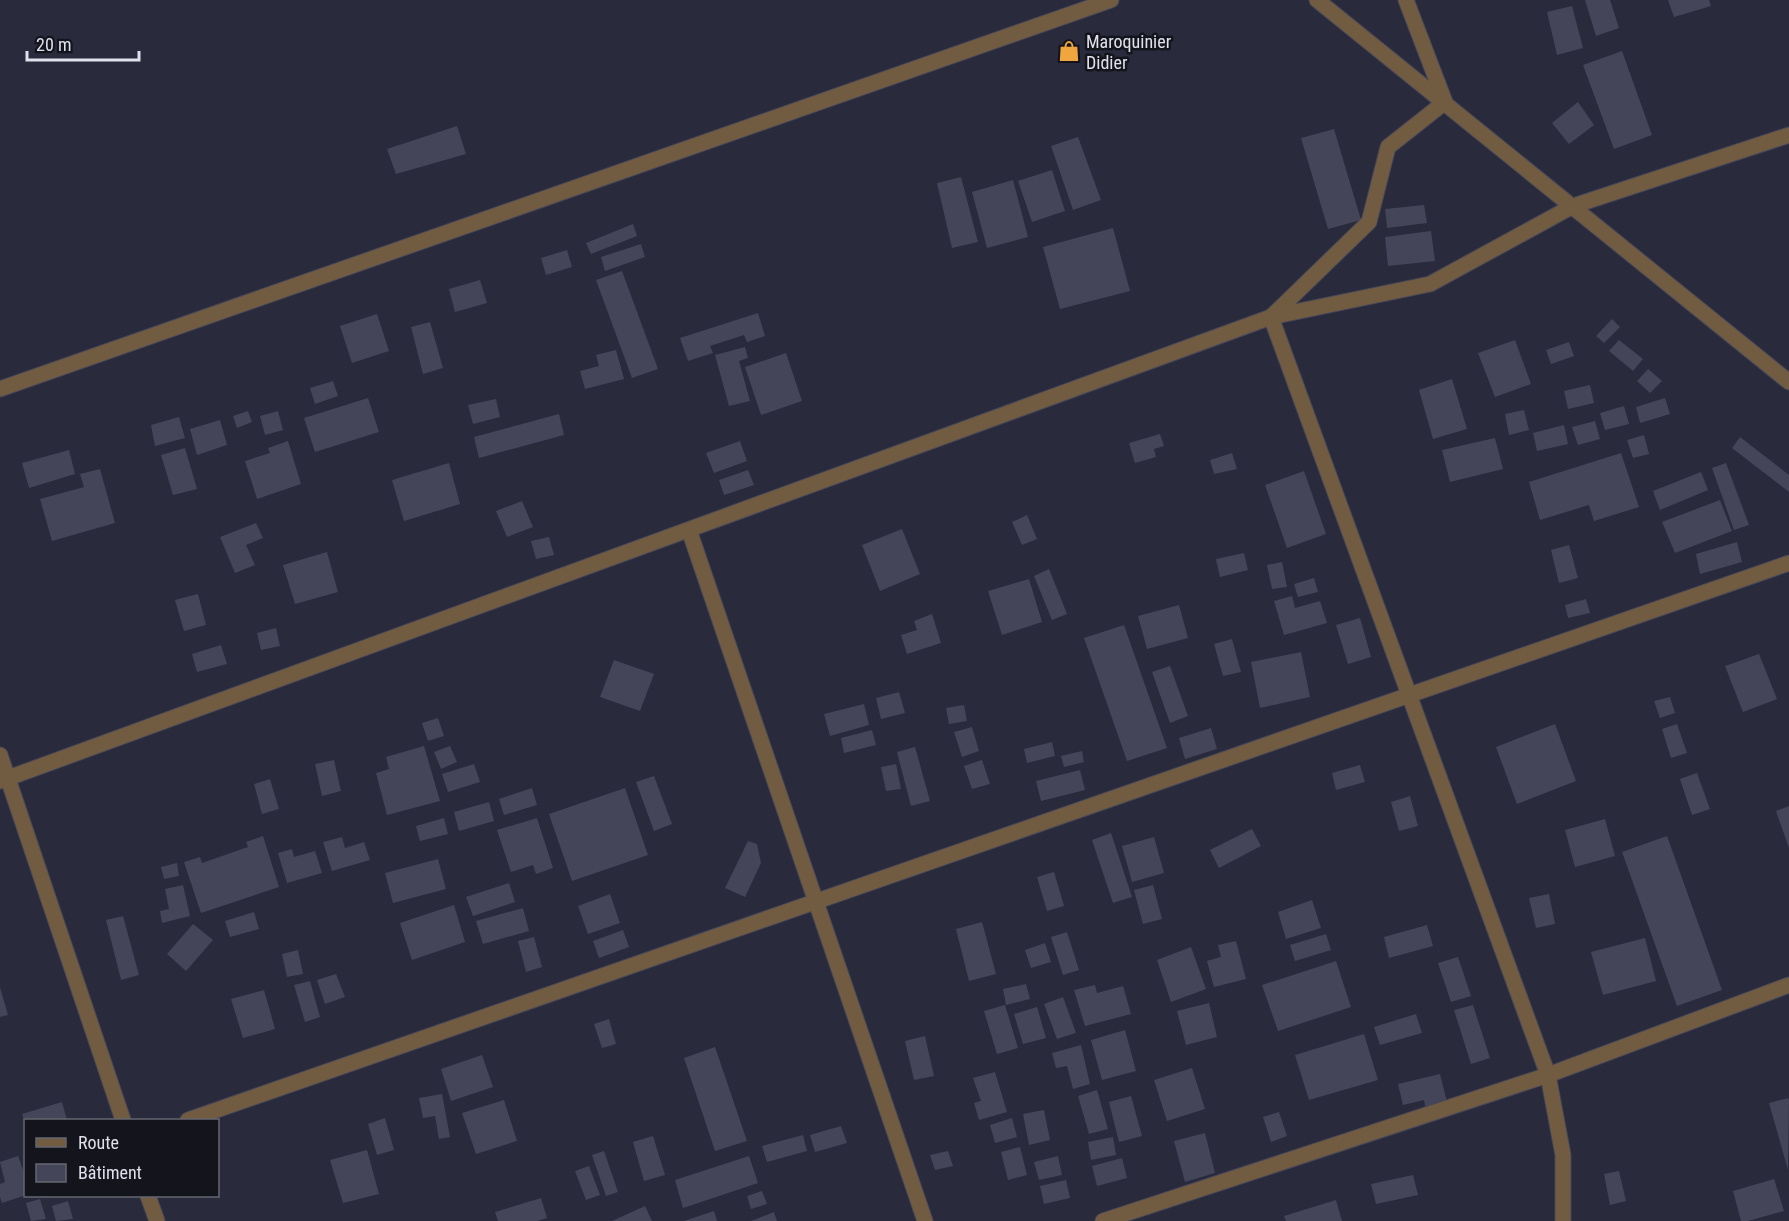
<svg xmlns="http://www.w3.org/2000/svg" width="1789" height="1221" font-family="'Roboto Condensed',sans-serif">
	<rect width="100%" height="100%" fill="#292a3c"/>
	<g fill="#444559">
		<polygon points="1585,0 1610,0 1619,28 1596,36"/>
		<polygon points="1668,0 1709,0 1711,6 1674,17"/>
		<polygon points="1572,6 1583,48 1557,55 1547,12"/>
		<polygon points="1622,51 1652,135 1614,149 1583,65"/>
		<polygon points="1578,102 1594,125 1569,144 1552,123"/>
		<polygon points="457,126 466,154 396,174 387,149"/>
		<polygon points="1334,129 1361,220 1328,229 1301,138"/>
		<polygon points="1078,137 1101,200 1073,210 1051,146"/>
		<polygon points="1052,170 1065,211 1032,222 1018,181"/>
		<polygon points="961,177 978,242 952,248 937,183"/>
		<polygon points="1013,180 1028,237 987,248 972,192"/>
		<polygon points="1424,205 1427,223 1387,228 1385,209"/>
		<polygon points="633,224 637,236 591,254 586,243"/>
		<polygon points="1113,228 1130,291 1060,309 1043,247"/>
		<polygon points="1431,231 1435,261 1388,266 1385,237"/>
		<polygon points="641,244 645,257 605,271 601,257"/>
		<polygon points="567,250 572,267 546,275 541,258"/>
		<polygon points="622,271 658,369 632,378 596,280"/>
		<polygon points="480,280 487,303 455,312 449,289"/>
		<polygon points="758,313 765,336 747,342 744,335 710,346 713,353 688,361 680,338"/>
		<polygon points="377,314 389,351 352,363 340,326"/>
		<polygon points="1612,319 1620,327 1604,343 1596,336"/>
		<polygon points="430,322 443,368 423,374 411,327"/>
		<polygon points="1515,340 1531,384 1495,397 1478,353"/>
		<polygon points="1619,340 1643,359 1633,371 1609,351"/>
		<polygon points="1569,342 1574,356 1551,364 1546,350"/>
		<polygon points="745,347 748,358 739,361 750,401 729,406 715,355"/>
		<polygon points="616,350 624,379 585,389 580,371 599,366 596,355"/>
		<polygon points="786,353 802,401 761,415 745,367"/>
		<polygon points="1648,369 1662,381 1650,393 1637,381"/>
		<polygon points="1452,379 1467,429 1433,439 1419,390"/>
		<polygon points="333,381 338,396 315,404 310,388"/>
		<polygon points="1590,385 1594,403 1568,409 1564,391"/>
		<polygon points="368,398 379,432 315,452 304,418"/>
		<polygon points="1665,398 1670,414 1640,423 1636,407"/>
		<polygon points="496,399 500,417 473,424 468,405"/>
		<polygon points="1624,406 1629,424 1605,430 1600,413"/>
		<polygon points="1524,410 1529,430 1509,435 1505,414"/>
		<polygon points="248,411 252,422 237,428 233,416"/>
		<polygon points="278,411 283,430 265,435 260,416"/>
		<polygon points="559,414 564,435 479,458 474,437"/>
		<polygon points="179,417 185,438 155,446 151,425"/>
		<polygon points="220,420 227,445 197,455 190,429"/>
		<polygon points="1595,421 1600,439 1578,445 1572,427"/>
		<polygon points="1564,425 1568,444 1537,451 1533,433"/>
		<polygon points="1160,434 1164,446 1154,449 1156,457 1135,463 1129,443"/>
		<polygon points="1644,435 1649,454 1633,458 1627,440"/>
		<polygon points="1740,437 1789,475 1789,492 1732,448"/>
		<polygon points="1495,438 1503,469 1450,482 1442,450"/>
		<polygon points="288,441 301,484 257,499 245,461 270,453 268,448"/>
		<polygon points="740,441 747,461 714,473 706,453"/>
		<polygon points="185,448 197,489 173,495 161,455"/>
		<polygon points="69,450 75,474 29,488 22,463"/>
		<polygon points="1232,453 1237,469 1214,474 1210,460"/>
		<polygon points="1621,453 1639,507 1594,521 1589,505 1540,520 1529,482"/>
		<polygon points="449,463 460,504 404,521 392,480"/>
		<polygon points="1726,463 1749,525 1734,530 1712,468"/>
		<polygon points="100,469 115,523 52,541 40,499 84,487 80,474"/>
		<polygon points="748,470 754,485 724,495 719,480"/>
		<polygon points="1304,471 1326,534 1287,548 1265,485"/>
		<polygon points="1701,472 1708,490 1660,510 1653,491"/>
		<polygon points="1720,500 1732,531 1675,553 1662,522"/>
		<polygon points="522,501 533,527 507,537 496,511"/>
		<polygon points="1027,515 1037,539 1022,545 1012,522"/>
		<polygon points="256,523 263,538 246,545 255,565 235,573 220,537"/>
		<polygon points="902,529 920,574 880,591 862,545"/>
		<polygon points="549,537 554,555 536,559 531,541"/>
		<polygon points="1737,542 1742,562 1700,574 1696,554"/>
		<polygon points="1569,545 1578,578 1559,583 1551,550"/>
		<polygon points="327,552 338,592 295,604 283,565"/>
		<polygon points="1244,553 1248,570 1220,577 1216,559"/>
		<polygon points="1282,562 1287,587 1272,589 1267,565"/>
		<polygon points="1049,569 1067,614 1052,620 1034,576"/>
		<polygon points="1314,578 1318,592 1298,597 1294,584"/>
		<polygon points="1029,579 1042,622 1002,635 988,591"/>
		<polygon points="198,594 206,625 184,631 175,600"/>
		<polygon points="1292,596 1295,608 1320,601 1327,623 1284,635 1274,601"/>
		<polygon points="1586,599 1590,613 1568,618 1565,605"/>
		<polygon points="1179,605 1188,638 1147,649 1138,616"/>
		<polygon points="932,614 941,643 907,654 901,635 917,630 914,621"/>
		<polygon points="1360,618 1371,657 1348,664 1336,625"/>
		<polygon points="1124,625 1167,748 1127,761 1084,638"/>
		<polygon points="276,628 280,646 261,650 257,633"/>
		<polygon points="1232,639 1241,672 1223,676 1214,644"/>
		<polygon points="221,645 227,664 197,672 192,654"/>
		<polygon points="1301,652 1310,697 1260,708 1251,662"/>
		<polygon points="1759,654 1777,699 1743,712 1725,666"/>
		<polygon points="614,660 654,674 640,711 600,697"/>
		<polygon points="1170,666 1188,716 1170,723 1152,672"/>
		<polygon points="899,692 905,713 881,719 876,698"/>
		<polygon points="1670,697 1675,713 1660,718 1654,701"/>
		<polygon points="864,704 869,725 830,736 824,714"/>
		<polygon points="964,705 967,721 949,724 946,708"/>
		<polygon points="438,718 444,736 428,741 422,723"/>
		<polygon points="1555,724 1576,781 1517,804 1496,747"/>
		<polygon points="1677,724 1687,753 1671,758 1662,729"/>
		<polygon points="972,727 979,751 962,757 954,732"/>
		<polygon points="1211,728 1217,749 1185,759 1179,738"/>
		<polygon points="872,730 876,745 844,753 841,738"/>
		<polygon points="1052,742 1055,756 1027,763 1024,749"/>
		<polygon points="424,746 440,801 387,815 376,773 389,769 386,757"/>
		<polygon points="450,746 457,762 441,769 434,752"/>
		<polygon points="915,747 930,801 911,806 897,752"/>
		<polygon points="1082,751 1084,762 1064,767 1061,756"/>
		<polygon points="334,760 341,791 322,796 315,764"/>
		<polygon points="982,760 990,784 972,789 964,766"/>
		<polygon points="474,764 480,782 448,792 442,774"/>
		<polygon points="896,764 901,789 886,791 881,767"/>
		<polygon points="1360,765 1365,782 1336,790 1332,773"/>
		<polygon points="1080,770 1085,790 1041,801 1036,781"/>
		<polygon points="1697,773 1710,809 1692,815 1680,779"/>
		<polygon points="654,776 672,824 654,831 636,782"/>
		<polygon points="270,779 279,809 262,814 254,784"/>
		<polygon points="532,788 537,805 504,815 499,799"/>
		<polygon points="625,788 648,855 572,881 549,814"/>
		<polygon points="1410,796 1418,826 1399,831 1391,802"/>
		<polygon points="489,802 494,821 459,831 454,812"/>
		<polygon points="1789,806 1789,848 1776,811"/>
		<polygon points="444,818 448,834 420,841 416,826"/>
		<polygon points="537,818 553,868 536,874 533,865 511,872 497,830"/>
		<polygon points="1605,819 1615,856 1575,867 1565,830"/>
		<polygon points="1252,829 1261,846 1219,868 1210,850"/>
		<polygon points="1111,833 1132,897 1113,903 1092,840"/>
		<polygon points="263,836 279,887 201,913 184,862 200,857 202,863 248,847 246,842"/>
		<polygon points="1667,836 1722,990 1677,1006 1622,852"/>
		<polygon points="342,837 345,848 364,842 370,860 332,871 323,842"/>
		<polygon points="1154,837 1164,873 1132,882 1122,846"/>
		<polygon points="748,841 757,844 761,863 745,897 725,888"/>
		<polygon points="292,849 294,857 315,851 322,873 287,883 278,853"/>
		<polygon points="438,859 446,889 393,903 385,873"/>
		<polygon points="177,863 179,876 164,879 161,867"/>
		<polygon points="1054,872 1064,906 1047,911 1037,877"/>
		<polygon points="509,883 515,902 473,916 466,897"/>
		<polygon points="183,885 190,916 162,923 160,911 169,909 165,889"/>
		<polygon points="1153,885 1162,919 1143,924 1134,890"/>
		<polygon points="610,894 620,923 588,934 578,906"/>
		<polygon points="1549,894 1555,924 1536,928 1529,898"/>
		<polygon points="1312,900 1321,928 1286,939 1278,912"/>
		<polygon points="454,905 465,942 412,960 400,923"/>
		<polygon points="523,908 529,931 483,944 476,921"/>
		<polygon points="254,912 259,929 230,937 225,921"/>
		<polygon points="123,916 139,975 121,980 106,920"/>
		<polygon points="982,922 996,974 969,981 956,929"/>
		<polygon points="193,924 213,940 186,971 167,954"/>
		<polygon points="1427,925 1433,946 1389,958 1384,937"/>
		<polygon points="623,930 629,947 599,958 593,941"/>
		<polygon points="1067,932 1079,970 1063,975 1051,937"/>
		<polygon points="1326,934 1331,950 1295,961 1290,945"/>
		<polygon points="534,937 542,967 526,972 518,941"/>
		<polygon points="1645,938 1656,981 1603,995 1591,952"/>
		<polygon points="1236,941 1246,979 1214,987 1207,961 1221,957 1218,945"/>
		<polygon points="1045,943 1051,962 1031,968 1025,950"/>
		<polygon points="1191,947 1206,989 1171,1002 1157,960"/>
		<polygon points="298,950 303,974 287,977 282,954"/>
		<polygon points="1458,957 1471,996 1451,1002 1438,963"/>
		<polygon points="1336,961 1351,1007 1278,1031 1262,985"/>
		<polygon points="336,974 345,997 325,1004 317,980"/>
		<polygon points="310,981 320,1017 305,1022 294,985"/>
		<polygon points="1026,984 1030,999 1006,1005 1003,989"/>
		<polygon points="1095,985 1097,993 1123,986 1131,1014 1085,1026 1074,990"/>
		<polygon points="0,987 8,1015 0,1017"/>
		<polygon points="264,990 275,1029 243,1038 231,999"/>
		<polygon points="1063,997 1076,1033 1057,1039 1044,1004"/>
		<polygon points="1209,1003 1217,1037 1186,1045 1177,1011"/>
		<polygon points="1005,1005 1018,1048 997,1054 984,1011"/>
		<polygon points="1473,1005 1490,1058 1471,1064 1454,1010"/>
		<polygon points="1037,1007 1046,1038 1023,1044 1014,1014"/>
		<polygon points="1416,1014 1422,1033 1380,1045 1374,1027"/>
		<polygon points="609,1019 616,1044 602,1048 594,1024"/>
		<polygon points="1125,1030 1136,1071 1102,1080 1091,1040"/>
		<polygon points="1364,1034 1378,1080 1309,1100 1295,1055"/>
		<polygon points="925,1036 934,1076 914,1080 905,1041"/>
		<polygon points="1081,1045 1090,1084 1073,1089 1067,1066 1056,1068 1052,1053"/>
		<polygon points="715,1047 747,1141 715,1151 684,1058"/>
		<polygon points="482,1055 493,1087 451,1101 441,1069"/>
		<polygon points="1192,1068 1205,1109 1167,1121 1154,1080"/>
		<polygon points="995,1072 1007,1112 979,1120 974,1103 981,1101 973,1078"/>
		<polygon points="1440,1074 1448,1106 1426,1111 1424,1100 1403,1105 1398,1084"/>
		<polygon points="1097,1090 1108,1129 1089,1134 1078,1096"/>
		<polygon points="442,1094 450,1137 439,1139 435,1116 423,1118 419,1098"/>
		<polygon points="1131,1096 1142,1136 1119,1142 1109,1102"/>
		<polygon points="1788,1098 1789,1100 1788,1170 1769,1103"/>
		<polygon points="504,1100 517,1141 476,1154 462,1113"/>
		<polygon points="62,1102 67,1120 24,1120 22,1114"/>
		<polygon points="1044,1110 1050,1140 1029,1145 1023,1114"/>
		<polygon points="1279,1112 1287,1136 1271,1142 1263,1117"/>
		<polygon points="385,1118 394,1150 377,1155 368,1124"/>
		<polygon points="1012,1118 1017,1137 995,1143 990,1125"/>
		<polygon points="841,1126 847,1143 815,1152 810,1135"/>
		<polygon points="1205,1133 1215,1173 1185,1182 1174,1141"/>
		<polygon points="803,1135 807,1151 767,1162 762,1146"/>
		<polygon points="653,1136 665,1175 644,1181 633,1142"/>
		<polygon points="1113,1137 1116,1155 1091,1160 1088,1142"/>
		<polygon points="1020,1147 1027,1175 1008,1180 1001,1152"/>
		<polygon points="367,1150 379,1194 343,1203 330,1160"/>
		<polygon points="604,1151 618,1192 606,1196 592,1155"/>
		<polygon points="948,1151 953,1166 935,1170 930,1155"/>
		<polygon points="18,1156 26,1178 26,1195 2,1203 0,1197 0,1184 5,1182 0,1162"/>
		<polygon points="749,1156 758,1183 683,1208 675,1180"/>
		<polygon points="1058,1156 1062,1175 1039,1180 1034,1162"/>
		<polygon points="1122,1158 1127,1178 1097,1186 1092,1166"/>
		<polygon points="589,1166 600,1195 586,1200 575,1171"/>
		<polygon points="1619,1171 1626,1201 1610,1205 1604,1174"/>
		<polygon points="1413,1175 1418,1195 1376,1204 1371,1184"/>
		<polygon points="1774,1179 1784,1211 1748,1221 1741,1221 1733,1191"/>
		<polygon points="1066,1180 1070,1198 1044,1204 1040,1186"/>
		<polygon points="762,1191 767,1204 751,1209 747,1196"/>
		<polygon points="541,1198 547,1218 537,1221 498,1221 495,1212"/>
		<polygon points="40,1199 46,1219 31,1221 26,1203"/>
		<polygon points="1336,1200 1342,1221 1286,1221 1284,1216"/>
		<polygon points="68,1201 73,1219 56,1221 52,1206"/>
		<polygon points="645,1206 652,1221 612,1221"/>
		<polygon points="714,1211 717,1221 684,1221"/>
		<polygon points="774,1212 777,1221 751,1221"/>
	</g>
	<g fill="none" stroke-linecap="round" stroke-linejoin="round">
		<defs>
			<g id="minor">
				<polyline points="1317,0 1789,382"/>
				<polyline points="1406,0 1445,102 1388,147 1369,222 1271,317 1548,1075 1563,1155 1563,1221"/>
				<polyline points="0,389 1111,0"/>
				<polyline points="689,530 925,1221"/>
				<polyline points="0,755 123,1120"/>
				<polyline points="0,781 1271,317 1430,284 1573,206 1789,135"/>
				<polyline points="188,1120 1789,563"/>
				<polyline points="148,1196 157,1221"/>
				<polyline points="1103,1221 1548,1075 1789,985"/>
			</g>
		</defs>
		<use href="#minor" stroke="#464758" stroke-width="17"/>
		<use href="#minor" stroke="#725c41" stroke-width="15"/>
	</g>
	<defs>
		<symbol id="shop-bare" viewBox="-9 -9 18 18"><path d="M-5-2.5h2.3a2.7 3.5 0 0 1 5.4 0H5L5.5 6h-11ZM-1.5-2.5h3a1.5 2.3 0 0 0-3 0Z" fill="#f0a63f" stroke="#13141c" stroke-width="2.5" paint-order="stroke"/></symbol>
	</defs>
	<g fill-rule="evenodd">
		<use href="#shop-bare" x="1054" y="36" width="30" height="30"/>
	</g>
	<g text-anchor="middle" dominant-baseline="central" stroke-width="5" stroke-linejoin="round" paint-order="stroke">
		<g font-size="18" fill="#e0e1ed" stroke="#13141c" text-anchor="start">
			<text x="1086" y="41">Maroquinier<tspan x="1086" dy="21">Didier</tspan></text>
		</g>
	</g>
	<rect x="24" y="1119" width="195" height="78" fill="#13141c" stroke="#656670" stroke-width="1.5"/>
	<rect x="36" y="1138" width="30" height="9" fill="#725c41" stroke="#656670" stroke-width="1.5"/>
	<text x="78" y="1149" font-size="18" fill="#e0e1ed">Route</text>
	<rect x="36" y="1164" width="30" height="18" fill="#444559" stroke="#656670" stroke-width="1.5"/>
	<text x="78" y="1179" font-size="18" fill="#e0e1ed">Bâtiment</text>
	<path d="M27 51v9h112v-9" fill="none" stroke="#e0e1ed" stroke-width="3"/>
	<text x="36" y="51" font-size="18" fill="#e0e1ed" stroke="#13141c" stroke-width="4.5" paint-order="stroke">20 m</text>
</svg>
